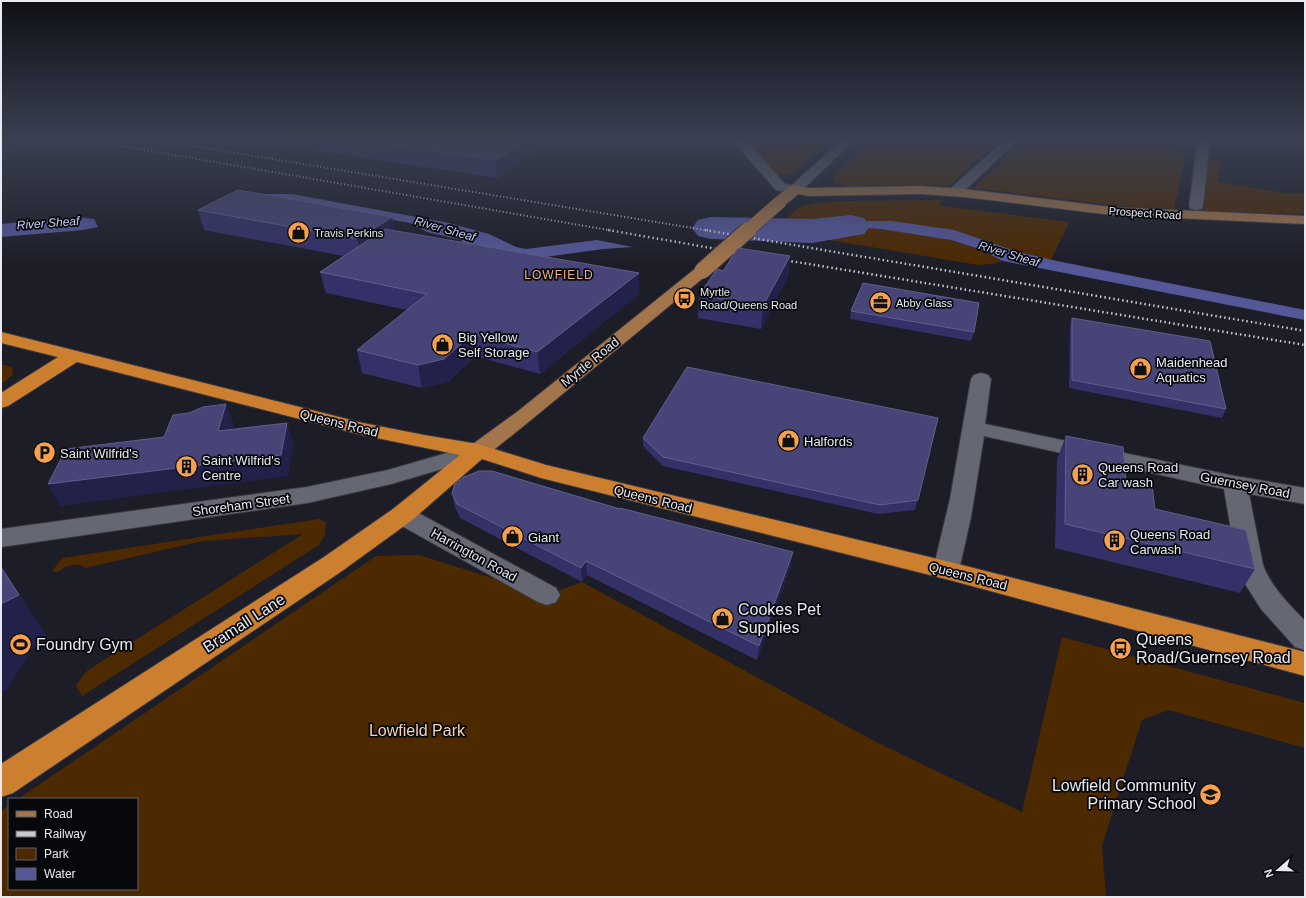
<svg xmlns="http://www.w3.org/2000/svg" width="1306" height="898" font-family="Arial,sans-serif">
	<rect width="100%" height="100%" fill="#1c1d27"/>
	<g fill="#4d2900">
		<polygon points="745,139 832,139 792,173 781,176 775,173"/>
		<polygon points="873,139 977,139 995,143 950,185 847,186 842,185 835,182 833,178"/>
		<polygon points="1027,139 1144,139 1162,142 1164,140 1166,140 1164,146 1177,152 1186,153 1174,209 1120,206 974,188"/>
		<polygon points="1205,158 1220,162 1217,182 1285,193 1305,193 1305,214 1200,211"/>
		<polygon points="943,200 939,204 942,206 1069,222 1051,260 892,221 850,222 807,228 776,227 800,207 816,203 846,201"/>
		<path d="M865 228C902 230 941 235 975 248 984 252 993 257 1003 261L992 264 978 265 806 236Z"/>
		<polygon points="1,364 12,367 13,375 1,384"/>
		<path d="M319 519 326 522 325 534 319 545 82 696 76 686 83 675 88 670 303 534 203 541 85 568C77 561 66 566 58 572L52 571 62 558Z"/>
		<polygon points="419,555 547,595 582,582 876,742 1022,812 1062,637 1305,703 1305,748 1168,710 1142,720 1102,846 1106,897 1,897 1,811 9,805 9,889 137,889 137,799 18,799 376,556"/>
	</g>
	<g fill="#545798">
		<polygon points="263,194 292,194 449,223 489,234 516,247 526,249 597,240 633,247 603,249 509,262 470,252 461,240 427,232 410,223 288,201 268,202"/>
		<polygon points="77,217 94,219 98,227 83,230 1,237 1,224"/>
		<polygon points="867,221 892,221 954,230 1018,252 1057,261 1305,310 1305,320 1003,261 976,248 951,240 881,229 865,228 806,236 769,234 776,227 807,228"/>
	</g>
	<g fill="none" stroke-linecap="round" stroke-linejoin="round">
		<polygon fill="#545798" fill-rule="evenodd" points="851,215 864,218 870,226 864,234 812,243 711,239 698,236 692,228 698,220 711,217 812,219"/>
		<defs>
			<g id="minor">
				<polygon points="731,139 744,139 785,184 792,185 843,139 856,139 800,192 795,193 776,190"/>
				<polygon points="1006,139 1019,139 960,195 950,195 948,192 950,189"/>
				<polygon points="1198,139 1210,139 1203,206 1201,209 1196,210 1191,209 1189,206"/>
				<path d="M981 373 988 375 991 379 985 424 1235 476 1305 488V504L1249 494 1263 565C1271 587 1289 604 1305 621V650L1295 647 1261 609 1242 579 1237 565 1224 489 984 436 971 517 959 570 955 577 946 579 937 577 933 570 950 499 971 379 974 375Z"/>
				<polygon points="478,444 486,446 489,451 486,456 391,484 307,503 1,547 1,529 307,487 388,470"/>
				<polygon points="402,507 411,509 556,588 560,595 556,602 547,605 538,602 393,521 390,515 393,509"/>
			</g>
			<g id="major">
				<path d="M795 185 808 188 921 186 964 189 1111 207 1305 216V224L1111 215 964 197 921 194 808 196 798 194C791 200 785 207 775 205L773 202C778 195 787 187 795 185Z"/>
				<polygon points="702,266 708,268 710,271 708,274 531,420 486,456 478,458 470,456 467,451 470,446 517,412 696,268"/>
			</g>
			<polygon id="highway" points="1,332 363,423 424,435 478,444 546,465 946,561 1305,652 1305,676 946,579 541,478 482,459 411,521 342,571 13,793 1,797 1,764 324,557 393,509 460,455 362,435 77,362 8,406 1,408 1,393 58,357 1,343"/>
		</defs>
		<use href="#minor" stroke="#393941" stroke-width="2"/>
		<use href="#major" stroke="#393941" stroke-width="2"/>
		<use href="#highway" stroke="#393941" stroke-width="2"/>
		<use href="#minor" fill="#656773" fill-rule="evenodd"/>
		<use href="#major" fill="#a3754a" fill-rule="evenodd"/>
		<use href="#highway" fill="#cc7f2f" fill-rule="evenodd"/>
		<g stroke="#c8c9d0" stroke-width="2" stroke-dasharray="1 2.5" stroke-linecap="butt">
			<polyline points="82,139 614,231"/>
			<polyline points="151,139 711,231"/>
		</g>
		<g stroke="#c8c9d0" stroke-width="2.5" stroke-dasharray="1.5 3" stroke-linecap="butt">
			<polyline points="608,230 746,254"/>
			<polyline points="705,230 1305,331"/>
			<polyline points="778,259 1305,345"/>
		</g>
		<defs>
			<polyline id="major-bridge-far1" points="747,231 780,202"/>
			<polyline id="major-bridge" points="702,271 748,230"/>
		</defs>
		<use href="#major-bridge-far1" stroke="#393941" stroke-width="14" stroke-linecap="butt"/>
		<use href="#major-bridge" stroke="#393941" stroke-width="18" stroke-linecap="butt"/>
		<use href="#major-bridge-far1" stroke="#a3754a" stroke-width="13"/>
		<use href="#major-bridge" stroke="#a3754a" stroke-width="16"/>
	</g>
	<g fill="#343169">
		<polygon points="260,139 555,139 497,178 287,146 287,143"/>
		<polygon points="198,210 392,217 395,231 639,294 540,374 475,356 448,382 422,388 362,373 357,350 407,310 326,293 320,272 344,256 204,230"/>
		<polygon points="790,256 788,277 761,329 698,318 699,295 723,271"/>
		<polygon points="851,311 974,332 971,341 850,319"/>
		<polygon points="1072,318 1226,409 1222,418 1069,388 1070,326"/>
		<polygon points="938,418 915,510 878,514 663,466 643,446 643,438"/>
		<polygon points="1066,436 1126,481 1155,509 1255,569 1240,593 1055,548 1057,459"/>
		<polygon points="452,493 791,566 757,660 587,575 582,582 460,518 455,507"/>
	</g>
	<g fill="#222149">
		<polygon points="1,139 19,139 22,146 1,158"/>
		<polygon points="527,139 555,139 497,178 495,160"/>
		<polygon points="392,217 396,237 362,260 357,239"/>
		<polygon points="790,256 788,277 761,329 763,306"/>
		<polygon points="639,273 639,294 540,374 537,352"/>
		<polygon points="472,334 475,356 448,382 422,388 418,365"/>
		<polygon points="226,404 234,425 226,453 218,431"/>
		<polygon points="287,423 294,444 288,476 60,506 48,484"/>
		<polygon points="793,552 791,566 757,660 759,646"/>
		<polygon points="586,561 587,575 582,582 581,568"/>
		<polygon points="1,566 49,639 32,649 7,690 1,693"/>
	</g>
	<g fill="#474578" stroke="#605f8b">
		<polygon points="356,139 527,139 495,160"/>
		<polygon points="238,190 392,217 357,239 198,210"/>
		<polygon points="385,229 639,273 537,352 472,334 444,359 418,365 357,350 427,294 320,272"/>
		<polygon points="738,248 790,256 763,306 699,295 717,269 723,271"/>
		<polygon points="863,283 979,303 974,332 851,311"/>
		<polygon points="1072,318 1210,341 1226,409 1072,380"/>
		<polygon points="687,367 938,418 918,500 880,505 663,457 643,438"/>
		<polygon points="226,404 218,431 287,423 281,455 48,484 66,449 164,437 173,415 189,413 203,407"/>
		<polygon points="1066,436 1123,447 1126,481 1152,486 1155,509 1246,530 1255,569 1065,524"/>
		<polygon points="479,471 492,471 620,509 620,508 793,552 759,646 586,561 581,568 457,504 452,493 455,484 464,477"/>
		<polygon points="1,567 19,595 1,604"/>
	</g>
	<linearGradient id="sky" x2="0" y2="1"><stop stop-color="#0f1015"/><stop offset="0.52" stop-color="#3a4052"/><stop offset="1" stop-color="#3a4052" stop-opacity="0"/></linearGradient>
	<rect width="1306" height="265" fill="url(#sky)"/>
	<defs>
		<symbol id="shop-disc" viewBox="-11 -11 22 22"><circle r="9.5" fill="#f8a14a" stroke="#07080c"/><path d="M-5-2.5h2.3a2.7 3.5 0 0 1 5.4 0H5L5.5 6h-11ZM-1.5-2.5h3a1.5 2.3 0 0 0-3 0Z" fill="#111"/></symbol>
		<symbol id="bus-disc" viewBox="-11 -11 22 22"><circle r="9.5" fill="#f8a14a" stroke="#07080c"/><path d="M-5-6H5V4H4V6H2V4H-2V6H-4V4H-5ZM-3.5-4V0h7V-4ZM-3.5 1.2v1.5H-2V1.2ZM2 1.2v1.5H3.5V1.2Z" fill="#111"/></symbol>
		<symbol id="office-disc" viewBox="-11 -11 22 22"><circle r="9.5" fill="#f8a14a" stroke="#07080c"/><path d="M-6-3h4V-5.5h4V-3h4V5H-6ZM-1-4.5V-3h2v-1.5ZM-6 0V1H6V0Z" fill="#111"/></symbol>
		<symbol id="parking-disc" viewBox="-11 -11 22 22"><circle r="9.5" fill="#f8a14a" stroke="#07080c"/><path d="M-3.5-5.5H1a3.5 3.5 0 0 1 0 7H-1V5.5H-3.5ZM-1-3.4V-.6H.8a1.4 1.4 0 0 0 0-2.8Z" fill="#111"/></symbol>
		<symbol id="building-disc" viewBox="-11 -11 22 22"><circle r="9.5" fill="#f8a14a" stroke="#07080c"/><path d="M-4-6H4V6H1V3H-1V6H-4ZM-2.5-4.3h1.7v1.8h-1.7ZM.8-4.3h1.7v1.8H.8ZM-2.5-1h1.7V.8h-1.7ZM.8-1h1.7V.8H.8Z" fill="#111"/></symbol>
		<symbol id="stadium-disc" viewBox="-11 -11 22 22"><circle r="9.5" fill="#f8a14a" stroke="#07080c"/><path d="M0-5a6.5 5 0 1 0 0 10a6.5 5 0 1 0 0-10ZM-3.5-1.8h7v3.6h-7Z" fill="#111"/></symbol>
		<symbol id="school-disc" viewBox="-11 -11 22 22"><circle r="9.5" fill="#f8a14a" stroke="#07080c"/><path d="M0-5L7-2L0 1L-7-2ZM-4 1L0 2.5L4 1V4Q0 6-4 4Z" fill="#111"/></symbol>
	</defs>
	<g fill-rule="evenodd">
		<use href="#shop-disc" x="286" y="220" width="25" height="25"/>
		<use href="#bus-disc" x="672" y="286" width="25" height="25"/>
		<use href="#office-disc" x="868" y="290" width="25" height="25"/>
		<use href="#shop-disc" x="430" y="332" width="25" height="25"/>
		<use href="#shop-disc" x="1128" y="356" width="25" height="25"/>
		<use href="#shop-disc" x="776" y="428" width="25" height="25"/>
		<use href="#parking-disc" x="32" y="440" width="25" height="25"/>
		<use href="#building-disc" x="174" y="454" width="25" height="25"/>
		<use href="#building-disc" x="1070" y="462" width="25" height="25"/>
		<use href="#shop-disc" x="500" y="524" width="25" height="25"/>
		<use href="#building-disc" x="1102" y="528" width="25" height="25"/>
		<use href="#shop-disc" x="710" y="606" width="25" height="25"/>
		<use href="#stadium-disc" x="8" y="632" width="25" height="25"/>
		<use href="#bus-disc" x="1108" y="636" width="25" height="25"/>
		<use href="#school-disc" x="1198" y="782" width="25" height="25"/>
	</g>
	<g text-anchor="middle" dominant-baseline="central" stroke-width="3.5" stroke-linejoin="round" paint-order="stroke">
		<g font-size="11" fill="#e9eaf1" stroke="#07080c">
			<text transform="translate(1145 213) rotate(4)">Prospect Road</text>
		</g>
		<g font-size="11" fill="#e9eaf1" stroke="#07080c" text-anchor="start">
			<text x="314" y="233">Travis Perkins</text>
			<text x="700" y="292">Myrtle<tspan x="700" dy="13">Road/Queens Road</tspan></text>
			<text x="896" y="303">Abby Glass</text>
		</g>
		<g font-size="12" font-style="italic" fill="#c9cef4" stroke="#07080c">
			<text transform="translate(48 223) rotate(-4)">River Sheaf</text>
			<text transform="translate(445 229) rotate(16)">River Sheaf</text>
			<text transform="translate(1009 254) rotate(17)">River Sheaf</text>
		</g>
		<g font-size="12" letter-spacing="1" fill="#f0b37d" stroke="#07080c">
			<text x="559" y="275">LOWFIELD</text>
		</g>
		<g font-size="13" fill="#e9eaf1" stroke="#07080c" text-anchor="start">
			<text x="458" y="337">Big Yellow<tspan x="458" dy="15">Self Storage</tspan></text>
			<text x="1156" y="362">Maidenhead<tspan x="1156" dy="15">Aquatics</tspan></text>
			<text x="804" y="441">Halfords</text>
			<text x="60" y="453">Saint Wilfrid's</text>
			<text x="202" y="460">Saint Wilfrid's<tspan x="202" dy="15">Centre</tspan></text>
			<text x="1098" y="467">Queens Road<tspan x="1098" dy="15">Car wash</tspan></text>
			<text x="1130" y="534">Queens Road<tspan x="1130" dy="15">Carwash</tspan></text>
			<text x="528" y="537">Giant</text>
		</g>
		<g font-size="13" fill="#e9eaf1" stroke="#07080c">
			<text transform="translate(590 362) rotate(-39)">Myrtle Road</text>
			<text transform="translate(339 423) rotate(14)">Queens Road</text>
			<text transform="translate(1245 485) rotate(11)">Guernsey Road</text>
			<text transform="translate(653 499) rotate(14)">Queens Road</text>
			<text transform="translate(241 505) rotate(-8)">Shoreham Street</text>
			<text transform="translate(474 555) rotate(29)">Harrington Road</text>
			<text transform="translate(968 576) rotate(14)">Queens Road</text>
		</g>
		<g font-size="16" fill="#e9eaf1" stroke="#07080c" text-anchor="start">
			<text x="738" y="609">Cookes Pet<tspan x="738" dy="18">Supplies</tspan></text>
			<text x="1136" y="639">Queens<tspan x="1136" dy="18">Road/Guernsey Road</tspan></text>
			<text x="36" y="644">Foundry Gym</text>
			<text x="1196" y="785" text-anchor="end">Lowfield Community<tspan x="1196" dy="18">Primary School</tspan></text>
		</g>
		<g font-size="16" fill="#e9eaf1" stroke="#07080c">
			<text transform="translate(244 623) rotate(-33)">Bramall Lane</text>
		</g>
		<g font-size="16" fill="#f5d3b7" stroke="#07080c">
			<text x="417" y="730">Lowfield Park</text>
		</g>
	</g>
	<rect width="1306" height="898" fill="none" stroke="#e9eaf1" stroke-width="4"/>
	<rect x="8" y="798" width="130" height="92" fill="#07080c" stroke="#616268"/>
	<rect x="16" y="811" width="20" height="6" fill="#a3754a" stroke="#616268"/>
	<text x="44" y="818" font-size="12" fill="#e9eaf1">Road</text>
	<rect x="16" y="831" width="20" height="6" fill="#c8c9d0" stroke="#616268"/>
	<text x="44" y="838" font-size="12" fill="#e9eaf1">Railway</text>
	<rect x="16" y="848" width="20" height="12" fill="#4d2900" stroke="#616268"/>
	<text x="44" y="858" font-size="12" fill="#e9eaf1">Park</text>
	<rect x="16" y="868" width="20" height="12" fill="#545798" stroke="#616268"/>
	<text x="44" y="878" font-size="12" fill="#e9eaf1">Water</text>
	<g transform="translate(1278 870) rotate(250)" stroke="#07080c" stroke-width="3" paint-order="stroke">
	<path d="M0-3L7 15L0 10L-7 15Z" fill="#e9eaf1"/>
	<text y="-6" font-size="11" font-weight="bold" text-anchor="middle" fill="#e9eaf1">N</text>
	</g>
</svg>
